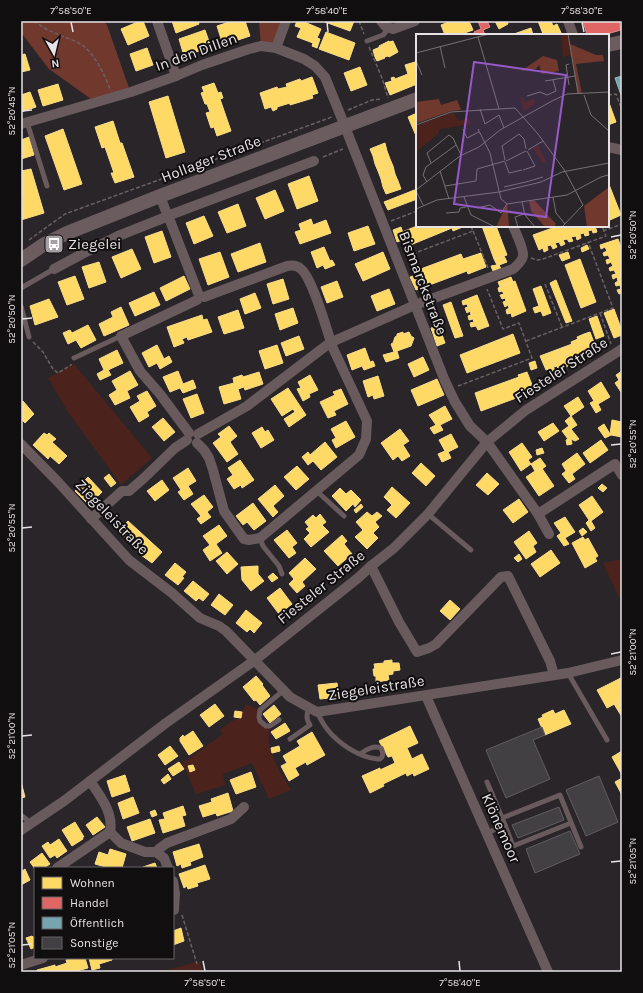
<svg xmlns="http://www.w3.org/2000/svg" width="643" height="993" font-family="Karla,sans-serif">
	<rect width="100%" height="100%" fill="#2a2528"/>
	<g fill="#4b231c">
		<polygon points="74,364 152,458 121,485 68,412 48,378"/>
		<polygon points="622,559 622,604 603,563"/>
		<path d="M246 704 260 710 259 717 270 726C264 749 280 771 291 790L269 799 252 763 223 774 225 785 196 794 182 762 190 758 223 734 220 730 232 721 241 718 242 712Z"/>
		<polygon points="200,961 203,972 164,971"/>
	</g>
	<g fill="#71392d">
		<polygon points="21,21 103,21 107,25 129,88 91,99 49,69 23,35 21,34"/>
		<polygon points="259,21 286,21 276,48 261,46"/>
	</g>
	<g fill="#ffd966" stroke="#f8dc8c">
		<polygon points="140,21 143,21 149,36 128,45 121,29"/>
		<polygon points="172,21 198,21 199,24 176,33"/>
		<polygon points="232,21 245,21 250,36 223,45 217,26"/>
		<polygon points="297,21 302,21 321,29 317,38 320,39 317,48 312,46 313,43 297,37 301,28 295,26"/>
		<polygon points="326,21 354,21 350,31 325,22"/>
		<polygon points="451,21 469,21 473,30 459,35 445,35 441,25"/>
		<polygon points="495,21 507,21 508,24 499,29"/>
		<polygon points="538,21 551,21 553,26 557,24 562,35 540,35 543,34"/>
		<polygon points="531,28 533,35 511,35"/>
		<polygon points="205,30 211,47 184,56 179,39"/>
		<polygon points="326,32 355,43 349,60 319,49"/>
		<polygon points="389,41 389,42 393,41 398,52 389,57 388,56 384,57 379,46"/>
		<polygon points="380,47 383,54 375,57 373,50"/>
		<polygon points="147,48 153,65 136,71 130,54"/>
		<polygon points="25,54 30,70 21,72 21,55"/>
		<polygon points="383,54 385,58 377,61 375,57"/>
		<polygon points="415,62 417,68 417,84 390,95 385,83 392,81 391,78 394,77 395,79 408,74 405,65"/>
		<polygon points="360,67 367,85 351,91 344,73"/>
		<polygon points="312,77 318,93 312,95 313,98 290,105 290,103 277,107 277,109 273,111 271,107 265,109 260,93 277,87 278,89 287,87 286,84 300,79 301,81"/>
		<polygon points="214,83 218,93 221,92 223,98 220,99 231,131 217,136 214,127 211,128 206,113 210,112 207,104 205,104 201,93 204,92 202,87"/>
		<polygon points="58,84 63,100 43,106 38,90"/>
		<polygon points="30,92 36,107 21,112 21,95"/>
		<polygon points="168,96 185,152 166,158 149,102"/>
		<polygon points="608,100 616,122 608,125"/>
		<polygon points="417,113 417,138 408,117"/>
		<polygon points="113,121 120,143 122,143 134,177 115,183 111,173 114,173 105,147 102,148 95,127"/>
		<polygon points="63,129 82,184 64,190 45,136"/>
		<polygon points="29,137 34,155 21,159 21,140"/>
		<polygon points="385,143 387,151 373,156 370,149"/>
		<polygon points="387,151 390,159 375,164 373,156"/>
		<polygon points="390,159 393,166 378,171 375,164"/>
		<polygon points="393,166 395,174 381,179 378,171"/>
		<polygon points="31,169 44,213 21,220 21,201 23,200 21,193 21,171"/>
		<polygon points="395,174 398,181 383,187 381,179"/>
		<polygon points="309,176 318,201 297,209 288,184"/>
		<polygon points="398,181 401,189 386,194 383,187"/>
		<polygon points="608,182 621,215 610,220 608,215"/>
		<polygon points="417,189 417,199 388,210 384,202"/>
		<polygon points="275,190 284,211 265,219 256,198"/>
		<polygon points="238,204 246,226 227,233 218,212"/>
		<polygon points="204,216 213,236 194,244 186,223"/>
		<polygon points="311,219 313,225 326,220 331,233 300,244 295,232 301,230 299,224"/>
		<polygon points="368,226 375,244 354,251 348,233"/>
		<polygon points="417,226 465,226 453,231 452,228 408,246 402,232"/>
		<polygon points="482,226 496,226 507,255 494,259"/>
		<polygon points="558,226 595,226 597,232 593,233 592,230 588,231 589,235 585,236 584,233 580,234 581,238 577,240 576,236 571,237 573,241 569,242 567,239 563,240 565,244 561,246 559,242 555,243 557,247 553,249 551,245 547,246 548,250 544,252 543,248 539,250 533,235"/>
		<polygon points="401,227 405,239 397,242 393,230"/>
		<polygon points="162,231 171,257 154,263 145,237"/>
		<polygon points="618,239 622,250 622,293 619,294 617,290 621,289 620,285 616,286 615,283 618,281 617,277 613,279 612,275 616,274 614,270 610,271 609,268 613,266 611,262 607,264 606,260 610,259 608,255 604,256 603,253 607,251 605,247 601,249 600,245"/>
		<polygon points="260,243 266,262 238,272 231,254"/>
		<polygon points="587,245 589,249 582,252 581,248"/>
		<polygon points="324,247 330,261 332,260 335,265 325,269 323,265 317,268 311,252"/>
		<polygon points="132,249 141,269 121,278 112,257"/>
		<polygon points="220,252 229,277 208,285 199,259"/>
		<polygon points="383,252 390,269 363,281 355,264"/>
		<polygon points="568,252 570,258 562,261 559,255"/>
		<polygon points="481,253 486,267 468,274 467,271 416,290 410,277 420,274 418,270 461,254 463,259"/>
		<polygon points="504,256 507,262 499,265 501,269 493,271 491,266 497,265 494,259"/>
		<polygon points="580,259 596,302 581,308 565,265"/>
		<polygon points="99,262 106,282 89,288 82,267"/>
		<polygon points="75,276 84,299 67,305 58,282"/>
		<polygon points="184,276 190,289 166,301 160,288"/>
		<polygon points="511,277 513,282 500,287 498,282"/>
		<polygon points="283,279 289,299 273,304 267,284"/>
		<polygon points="556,280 572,321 566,323 550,283"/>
		<polygon points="337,281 343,297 327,303 321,287"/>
		<polygon points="515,281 526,311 512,317 511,313 507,314 506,310 509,308 508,305 505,307 503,302 506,301 505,298 502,299 500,295 504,294 502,291 499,292 498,288"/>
		<polygon points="541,286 551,313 543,316 541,311 535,313 533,308 539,306 533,289"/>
		<polygon points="389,289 395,304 377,311 371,296"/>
		<polygon points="154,292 160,305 135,316 129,303"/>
		<polygon points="255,293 261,308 245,314 240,299"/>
		<polygon points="477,295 489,326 478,330 476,326 471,327 470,323 474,322 473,319 469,320 468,316 471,315 470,311 467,313 465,308 468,307 467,304 463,305 462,301"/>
		<polygon points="49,299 58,317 35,325 30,306"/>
		<polygon points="451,302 463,336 455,338 443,305"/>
		<polygon points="121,307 129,325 104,336 99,324 113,317 111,312"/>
		<polygon points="293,308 298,323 280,330 275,314"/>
		<polygon points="614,309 622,331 622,335 614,338 604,313"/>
		<polygon points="238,310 244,328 224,334 218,317"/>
		<polygon points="202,315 203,320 207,319 212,332 188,340 187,337 182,339 184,343 174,347 167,327"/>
		<polygon points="597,316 604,336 596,339 589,319"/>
		<polygon points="88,325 96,340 81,348 76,340 68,344 63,333 70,330 72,333"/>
		<polygon points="439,326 445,343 437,346 431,328"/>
		<polygon points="403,332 403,334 409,332 411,336 414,338 411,346 397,351 399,358 386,362 383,355 394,352 391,344 393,343 395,337 397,336 397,334"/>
		<polygon points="590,332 596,348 593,349 592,346 589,347 584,334"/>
		<polygon points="513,334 520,353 467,373 460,355"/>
		<polygon points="584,334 591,352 588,354 586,350 583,352 577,337"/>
		<polygon points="299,336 304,349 286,356 281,343"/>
		<polygon points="578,339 585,357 580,358 579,355 576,356 571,342"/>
		<polygon points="572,344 578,361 573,363 572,360 569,361 564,347"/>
		<polygon points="157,345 164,359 169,356 172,362 160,369 157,363 149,367 142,353"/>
		<polygon points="277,345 283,363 265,369 259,351"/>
		<polygon points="564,347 570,365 566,367 564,364 562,365 556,350"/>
		<polygon points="365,348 370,362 373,361 375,366 364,370 362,366 352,370 347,355"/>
		<polygon points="117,350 123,363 108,370 111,375 100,380 97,374 104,370 99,359"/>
		<polygon points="556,350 563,368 558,369 557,366 554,367 548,353"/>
		<polygon points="548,353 555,371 551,372 549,369 546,370 540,356"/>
		<polygon points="423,357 429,370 414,377 408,364"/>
		<polygon points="535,361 537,368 531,370 529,363"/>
		<polygon points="130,371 138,385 127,391 130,398 115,405 109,395 117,390 112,381"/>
		<polygon points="178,371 183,384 193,380 196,388 183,393 180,388 170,392 163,377"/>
		<polygon points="622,371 622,391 621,392 615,383 619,380 616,375"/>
		<polygon points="259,372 263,384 245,390 244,387 238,389 241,399 224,404 219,387 234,383 233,378 242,375 243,377"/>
		<polygon points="527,372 534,390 526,393 527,394 481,411 475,393 519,377 518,375"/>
		<polygon points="310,375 318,390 309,394 310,397 303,401 297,389 301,388 298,382"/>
		<polygon points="378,376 384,396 374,399 373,395 368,397 363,381"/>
		<polygon points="437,379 444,395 418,406 411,390"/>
		<polygon points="601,382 610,397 598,404 601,410 596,413 590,403 594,401 588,391"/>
		<polygon points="288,388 306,415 289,427 284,419 295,412 293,409 282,416 271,399"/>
		<polygon points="341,389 348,404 334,411 336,415 328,418 320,402 335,395 333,392"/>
		<polygon points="147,391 156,406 147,412 149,416 139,422 130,407 140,401 137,396"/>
		<polygon points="197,394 204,413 191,418 183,399"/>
		<polygon points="578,397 584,407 571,416 564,406"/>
		<polygon points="23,401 34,414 25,423 21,419 21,403"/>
		<polygon points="445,406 452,419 440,425 443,430 434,434 430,428 436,425 429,415"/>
		<polygon points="571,416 577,425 571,429 579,439 575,441 571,439 572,444 567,445 566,440 568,439 562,431 569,426 565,421"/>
		<polygon points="163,418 175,432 164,441 152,427"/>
		<polygon points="612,420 622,422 622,437 611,435 605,438 598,428 604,424 610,434"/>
		<polygon points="346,421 355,437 336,448 332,440 336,438 331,429"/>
		<polygon points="553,423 559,431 544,441 538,432"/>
		<polygon points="229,426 237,436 230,442 238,454 227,462 213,443 221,437 218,434"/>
		<polygon points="262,427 265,432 268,430 274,440 261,448 252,433"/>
		<polygon points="400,429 409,441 403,445 410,456 402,461 398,456 393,460 381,443"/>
		<polygon points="44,433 47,435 49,433 56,439 52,442 67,456 59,464 50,456 48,459 33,445"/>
		<polygon points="451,434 458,447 448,452 451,458 442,462 438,454 445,451 439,440"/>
		<polygon points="601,440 608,450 590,463 583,453"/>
		<polygon points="325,442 337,457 321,470 313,461 308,465 302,457 308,452 310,455"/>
		<polygon points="522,443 532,457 528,460 531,464 521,471 509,452"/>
		<polygon points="542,448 544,453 537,455 536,450"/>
		<polygon points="577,453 585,464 572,474 575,479 569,483 562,474 566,471 562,464"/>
		<polygon points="540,458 546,466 542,469 541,467 535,471 531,464"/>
		<polygon points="240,460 254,480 242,488 241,485 234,489 227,479 233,475 228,468"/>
		<polygon points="421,463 435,476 426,486 412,473"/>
		<polygon points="297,466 309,479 296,490 284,477"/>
		<polygon points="541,467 554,486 539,496 526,477"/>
		<polygon points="188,468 196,481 188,486 193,494 184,500 178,492 181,490 173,478"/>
		<polygon points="487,473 499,484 488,495 476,485"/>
		<polygon points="109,474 116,483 111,487 104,478"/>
		<polygon points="88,477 102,492 89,505 75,491"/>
		<polygon points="162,480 169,490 155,501 147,491"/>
		<polygon points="602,484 607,488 603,492 598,488"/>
		<polygon points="275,485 284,496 273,506 278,512 273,517 258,499"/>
		<polygon points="392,487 410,503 396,518 387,510 392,505 384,497"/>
		<polygon points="340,488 346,494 351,490 361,500 355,507 353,504 346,511 332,496"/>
		<polygon points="204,495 213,507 207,512 211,517 201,524 197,519 201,516 191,504"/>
		<polygon points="592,496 603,512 591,521 595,528 591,531 586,523 589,520 579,505"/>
		<polygon points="519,499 528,512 513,523 503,510"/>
		<polygon points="253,503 266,521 254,530 247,522 243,525 236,516"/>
		<polygon points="361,504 363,507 356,513 354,510"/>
		<polygon points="367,512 372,516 377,512 382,516 375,522 379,527 373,533 378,538 367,549 355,537 363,530 356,522"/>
		<polygon points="320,514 326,522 322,525 329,532 311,547 304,539 310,533 306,529 309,527 305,522 313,515 316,518"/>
		<polygon points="565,517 575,532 565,538 569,544 564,546 557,536 561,533 554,523"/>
		<polygon points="128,521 162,552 152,563 137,552 143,545 137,540 133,545 118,531"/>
		<polygon points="219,525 227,536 216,544 222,553 210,561 203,550 210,545 203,536"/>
		<polygon points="583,528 587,532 582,536 579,531"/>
		<polygon points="287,530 297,543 292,547 296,553 289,558 274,540"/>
		<polygon points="529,531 537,543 533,546 536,552 526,559 514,542"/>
		<polygon points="342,535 347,541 344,544 352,554 338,566 324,551"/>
		<polygon points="583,537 585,540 588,538 598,556 595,558 597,561 585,568 572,543"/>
		<polygon points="551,550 560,563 540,577 531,564"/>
		<polygon points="227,552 238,564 227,574 216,561"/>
		<polygon points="519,554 522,559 518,562 514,558"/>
		<polygon points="305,558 316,569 302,582 305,586 297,593 289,584 294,579 289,573"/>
		<polygon points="175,563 186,572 182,577 184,578 178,585 165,575"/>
		<polygon points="258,566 258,574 264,581 251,591 242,580 241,567"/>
		<polygon points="273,573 278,578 272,582 268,577"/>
		<polygon points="193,581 209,594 203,601 199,598 196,601 184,591"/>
		<polygon points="280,588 292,604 279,614 267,598"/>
		<polygon points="219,594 233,605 225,615 211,605"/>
		<polygon points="450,600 460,609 450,620 440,611"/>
		<polygon points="246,610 262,623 254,633 250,629 247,632 236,623"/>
		<polygon points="392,660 392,663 399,663 400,670 393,671 393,674 388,675 389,680 376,682 376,676 374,676 373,669 375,669 374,664 384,663 384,661"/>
		<polygon points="256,676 263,684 262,685 270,696 260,705 256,700 254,701 243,687"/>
		<polygon points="621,678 622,681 622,700 607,708 597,690"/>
		<polygon points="337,683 339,697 320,699 318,685"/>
		<polygon points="622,700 622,717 614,704"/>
		<polygon points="215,704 224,716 209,727 200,715"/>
		<polygon points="274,705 281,714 270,723 263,714"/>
		<polygon points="553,710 555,714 564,710 571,724 545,735 538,719 543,717 542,715"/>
		<polygon points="235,711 242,712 241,718 234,717"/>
		<polygon points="285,723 290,731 276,739 271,732"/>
		<polygon points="410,726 418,743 407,748 412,759 422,754 429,769 414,776 413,773 407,776 406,773 383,784 384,786 370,793 362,776 380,768 380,770 395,763 392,756 388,757 379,741"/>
		<polygon points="193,731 203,746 189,755 180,741 180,738 183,735 184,737"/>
		<polygon points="312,732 325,755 307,765 306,762 295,768 299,775 289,781 281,766 287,763 283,756 300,746 297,741"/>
		<polygon points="170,746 178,756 165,765 158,755"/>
		<polygon points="279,746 280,751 272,753 271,748"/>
		<polygon points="622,751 622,775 612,757"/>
		<polygon points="179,762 184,769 173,776 168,769"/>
		<polygon points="193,765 195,770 190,772 188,766"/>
		<polygon points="251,772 256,787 236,794 230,780"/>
		<polygon points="168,774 171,779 164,784 161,780"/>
		<polygon points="125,775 130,791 112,797 107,781"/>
		<polygon points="622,778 622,795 615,782"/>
		<polygon points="21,782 25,797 21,798"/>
		<polygon points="228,793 233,811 217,816 216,813 203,817 199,806 212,802 211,799"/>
		<polygon points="133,797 139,813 123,819 118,803"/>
		<polygon points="183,806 186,815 182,816 185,826 163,833 159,820 165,819 163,813"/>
		<polygon points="155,810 157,815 152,817 150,812"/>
		<polygon points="97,817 105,827 93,835 86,825"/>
		<polygon points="150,819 155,833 132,841 127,827"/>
		<polygon points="75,822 84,837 82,837 83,839 72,846 62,830"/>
		<polygon points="59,839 67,851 57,858 55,855 50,858 42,846 48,842 50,845"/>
		<polygon points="199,844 203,857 190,862 191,865 182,868 181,864 177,866 173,852"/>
		<polygon points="110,849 126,854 122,868 118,867 117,868 109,868 95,864 99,852 108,855"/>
		<polygon points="42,853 50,864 44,868 35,868 35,869 30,862"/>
		<polygon points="155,863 157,868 143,868 143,867"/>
		<polygon points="205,865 210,879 197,883 198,886 188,889 187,886 184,888 179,874"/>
		<polygon points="25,869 30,880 21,885 21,872"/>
		<polygon points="181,928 184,941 173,945 173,931"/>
		<polygon points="32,936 33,937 35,937 35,948 35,947 31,949 26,938"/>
		<polygon points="74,958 85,958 88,968 73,972 37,972 37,970 55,965 55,967 67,963 66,960"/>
		<polygon points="89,958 112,958 112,960 99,964 100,968 92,970"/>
	</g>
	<g fill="#e06666" stroke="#e28b8c">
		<polygon points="478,21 487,21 490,27 483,30 485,35 475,35 474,32 481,29"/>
		<polygon points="583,21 619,21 621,30 603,35 587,35"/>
	</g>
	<polygon fill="#76a5af" stroke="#98b7bf" points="622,76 622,95 621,95 615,78"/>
	<g fill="#434043" stroke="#605d60">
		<polygon points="542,727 545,735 533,740 550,779 506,798 486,750"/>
		<polygon points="599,776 618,822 586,836 566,790"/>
		<polygon points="559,807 564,820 518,838 512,825"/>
		<polygon points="570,831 580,854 535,873 526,849"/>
	</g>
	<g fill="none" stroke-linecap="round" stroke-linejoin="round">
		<g stroke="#6b6064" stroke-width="1.5" stroke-dasharray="4 2" stroke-linecap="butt">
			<path d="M34 21C40 25 46 30 53 32 62 37 73 39 82 45 94 53 105 75 110 89"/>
			<polyline points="359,21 364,34"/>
			<polyline points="369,47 382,78 388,98"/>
			<polyline points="608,95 616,94 622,110"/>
			<polyline points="348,110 372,100 382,99"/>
			<polyline points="323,157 343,149"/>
			<polyline points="391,221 417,211"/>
			<polyline points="473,231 488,268"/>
			<polyline points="603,231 622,224"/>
			<polyline points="29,240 65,214 332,117"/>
			<polyline points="407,256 473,231 471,226"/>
			<polyline points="531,258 537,260 543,259 606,236 602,226"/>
			<polyline points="545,284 562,327"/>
			<polyline points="600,313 611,344"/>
			<polyline points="526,341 613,308 588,242"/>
			<polyline points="33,342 43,352 53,369 58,373 71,365 71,364"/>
			<polyline points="458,386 532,358 519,323 503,329 487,289"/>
			<polyline points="182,915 197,964"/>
		</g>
		<g stroke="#685a5d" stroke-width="5">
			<polyline points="367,41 383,35 389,28"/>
			<polyline points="27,122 47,186"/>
			<polyline points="21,288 54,269"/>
			<polyline points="21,306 29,337"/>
			<polyline points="74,358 121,336"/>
			<polyline points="317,490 321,495 344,516"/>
			<polyline points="428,514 471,550"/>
			<polyline points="260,538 263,546 279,566 282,574"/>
			<polyline points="568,673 607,740"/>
			<path d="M317 712C320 718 323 724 327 729 338 743 358 757 377 759H380L382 757 383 753 381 748C373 745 366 750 360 754"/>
			<polyline points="279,720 270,726 266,726 260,721 259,717 260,710 284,690"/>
			<path d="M290 739 310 725C306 719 306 715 309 708"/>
			<polyline points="21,815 31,823"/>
			<polyline points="502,818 560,795 581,847"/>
			<polyline points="505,825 513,846 571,823"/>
			<polyline points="487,833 505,825 487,782"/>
		</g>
		<g stroke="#685a5d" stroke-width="10">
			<polyline points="157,21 176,76"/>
			<polyline points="381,21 385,26 393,29 415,21"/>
			<polyline points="568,21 573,35"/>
			<polyline points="276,48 286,21"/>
			<polyline points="21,124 131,92 176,76 202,65 249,49 261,46 276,48 304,59 315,66 325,77 340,114 445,381 455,402 470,426 487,442 538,514 549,534"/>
			<polyline points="608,147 622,150"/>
			<polyline points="160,196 167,214"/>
			<polyline points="170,215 314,161"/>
			<polyline points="169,218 198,293"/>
			<polyline points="54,269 82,254 118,236 166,217"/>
			<path d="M204 297 287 266C292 265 297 265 301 269 312 278 325 324 330 339"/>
			<path d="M334 341 415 305 513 269C517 265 522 262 523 256 524 249 516 233 513 226"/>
			<polyline points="189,433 160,394 140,371 121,336 197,300"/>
			<polyline points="198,434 247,406 327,345"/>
			<polyline points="197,443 204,450 209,458 213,470 224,511 244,539 249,540 260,538 359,455 366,439 367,421 332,346"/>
			<polyline points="21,444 59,483 129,560 172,593 200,618 219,626 226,631 290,697 317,712 568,673 622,660"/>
			<polyline points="538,514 615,464 622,475"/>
			<polyline points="91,519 122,491 129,491 144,478 175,448 187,440"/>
			<polyline points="371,566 399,622 417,652 429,648 436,644 501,577 508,576 511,582 550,661 554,675"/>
			<polyline points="426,696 548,972"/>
			<polyline points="21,830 64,801 166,723 255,660 358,578 371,566 394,548 428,514 487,442 526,410 622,349"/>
			<polyline points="110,832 121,843 145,852 156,852 160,848 167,843 231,819 244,807"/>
			<polyline points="156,852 164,858 168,868"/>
			<path d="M57 868 110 832C114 813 100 796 90 781"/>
			<polyline points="173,881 175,894 174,910"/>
			<polyline points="21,965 43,958"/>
		</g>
		<g stroke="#6b5c5f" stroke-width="14">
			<polyline points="608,45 622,42"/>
			<polyline points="21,260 43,245 67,233 160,196 417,99"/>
		</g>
	</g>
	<path fill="none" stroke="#e7e2e5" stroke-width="1.5" d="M71 22 73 32M327 22 328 32M582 22 584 32M22 111 32 110M611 237 621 235M22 319 32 318M611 445 621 444M22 528 32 527M611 654 621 652M22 736 32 735M611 862 621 861M22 945 32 944M203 961 205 971M459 961 460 971"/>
	<defs>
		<symbol id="bus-square" viewBox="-11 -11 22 22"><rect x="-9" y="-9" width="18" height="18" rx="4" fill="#a5a0a3" stroke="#110e10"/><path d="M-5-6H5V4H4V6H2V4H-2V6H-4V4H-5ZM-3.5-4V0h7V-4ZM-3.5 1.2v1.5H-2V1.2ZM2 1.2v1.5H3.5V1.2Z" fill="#fff"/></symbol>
	</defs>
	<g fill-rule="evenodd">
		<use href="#bus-square" x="43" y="233" width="22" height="22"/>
	</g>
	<g text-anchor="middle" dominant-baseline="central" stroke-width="4" stroke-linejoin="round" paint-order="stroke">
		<g font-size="15" fill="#e7e2e5" stroke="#110e10">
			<text transform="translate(196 52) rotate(-20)">In den Dillen</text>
			<text transform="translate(211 159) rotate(-21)">Hollager Straße</text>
			<text transform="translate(423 283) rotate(69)">Bismarckstraße</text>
			<text transform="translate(561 370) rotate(-33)">Fiesteler Straße</text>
			<text transform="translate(112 517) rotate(46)">Ziegeleistraße</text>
			<text transform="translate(321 587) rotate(-39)">Fiesteler Straße</text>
			<text transform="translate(376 688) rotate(-9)">Ziegeleistraße</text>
			<text transform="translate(501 828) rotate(66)">Klönemoor</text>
		</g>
		<g font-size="15" fill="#e7e2e5" stroke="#110e10" text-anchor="start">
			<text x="68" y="244">Ziegelei</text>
		</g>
	</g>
	<g transform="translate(416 34)">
		<rect width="193" height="193" fill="#2a2528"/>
		<path d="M145 0H152L156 21 147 23ZM107 63 109 68 118 65 119 70 108 77 104 64ZM37 78 43 87 53 84 55 90 24 95 22 100 0 118V92ZM122 111 130 128 126 129 117 114Z" fill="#4b231c"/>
		<path d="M154 10 180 21H187L188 27 160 30 166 60 162 59ZM127 22 141 26 143 37 126 40 123 31 120 35 105 37ZM23 65 25 71 41 66 45 76 35 77 1 89 0 68ZM193 153V193H171L168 172ZM113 167H119L140 190 137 193H129L115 177ZM91 170 93 192 80 193 87 178Z" fill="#71392d"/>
		<path fill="none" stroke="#767174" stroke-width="1" d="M152 0 162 59M62 3 83 75M24 12 29 34M0 19 73 0M0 27 6 41M129 47 159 42M153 51 150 31 153 30M131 61 140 57 137 46M168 61 175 81 193 97M111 62 124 58 131 61M64 75 69 90 83 81 88 94M0 91 35 78 99 74 122 100 149 137 167 171 146 193M47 95 51 104 63 98M62 95 74 119 85 165 91 170 151 161 185 143 192 141 193 144M112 116 127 107M89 126 86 112 103 100 108 105 110 115M90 127 110 117M89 128 93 139 106 136M15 129 11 119 33 101 37 104 45 121M107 136 119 132 111 117M24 137 33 165M11 148 7 141 10 133 40 111M110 148 127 143M29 152 60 147 61 135 89 127M88 153 110 148M0 156 44 122 63 113 84 96 136 67 151 60 193 58M0 157 7 171M48 163 55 181 79 193M137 163 140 179 149 190M106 168 109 181 119 193M61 174 74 171 85 179 91 170M0 175 21 166 83 158 125 148 146 138 193 129M30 179 43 178 44 174 50 173M102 193 99 183 108 180"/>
		<path fill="#965ac8" fill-opacity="0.15" stroke="#965ac8" stroke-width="2" d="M58 28 150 41 130 183 38 170Z"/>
		<rect width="193" height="193" fill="none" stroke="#e7e2e5" stroke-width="2"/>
	</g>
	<rect width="643" height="993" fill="none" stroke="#110e10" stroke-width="44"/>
	<rect x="34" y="867" width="140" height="92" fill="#110e10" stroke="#676365"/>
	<rect x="42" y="877" width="20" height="12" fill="#ffd966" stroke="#676365"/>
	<text x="70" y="887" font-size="12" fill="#e7e2e5">Wohnen</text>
	<rect x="42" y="897" width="20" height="12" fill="#e06666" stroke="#676365"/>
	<text x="70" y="907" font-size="12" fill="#e7e2e5">Handel</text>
	<rect x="42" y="917" width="20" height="12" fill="#76a5af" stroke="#676365"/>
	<text x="70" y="927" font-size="12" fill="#e7e2e5">Öffentlich</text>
	<rect x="42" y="937" width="20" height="12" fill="#434043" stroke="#676365"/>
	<text x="70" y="947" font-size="12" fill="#e7e2e5">Sonstige</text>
	<g transform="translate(54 54) rotate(172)" stroke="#110e10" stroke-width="3" paint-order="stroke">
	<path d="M0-3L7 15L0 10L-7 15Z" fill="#e7e2e5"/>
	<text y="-6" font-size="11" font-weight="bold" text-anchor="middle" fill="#e7e2e5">N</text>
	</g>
	<rect x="22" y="22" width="599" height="949" fill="none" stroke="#e7e2e5" stroke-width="1.5"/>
	<g font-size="10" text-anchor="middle" fill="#e7e2e5">
		<text x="71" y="14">7°58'50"E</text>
		<text x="327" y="14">7°58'40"E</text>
		<text x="582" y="14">7°58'30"E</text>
		<text transform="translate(11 111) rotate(-90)" y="4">52°20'45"N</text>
		<text transform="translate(632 235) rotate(-90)" y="4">52°20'50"N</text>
		<text transform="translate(11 319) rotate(-90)" y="4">52°20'50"N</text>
		<text transform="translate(632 444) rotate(-90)" y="4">52°20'55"N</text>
		<text transform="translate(11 528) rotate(-90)" y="4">52°20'55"N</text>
		<text transform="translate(632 652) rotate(-90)" y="4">52°21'00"N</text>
		<text transform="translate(11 736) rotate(-90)" y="4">52°21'00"N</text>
		<text transform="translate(632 861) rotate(-90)" y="4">52°21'05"N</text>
		<text transform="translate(11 945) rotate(-90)" y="4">52°21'05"N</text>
		<text x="205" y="986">7°58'50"E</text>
		<text x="460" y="986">7°58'40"E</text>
	</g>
</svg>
